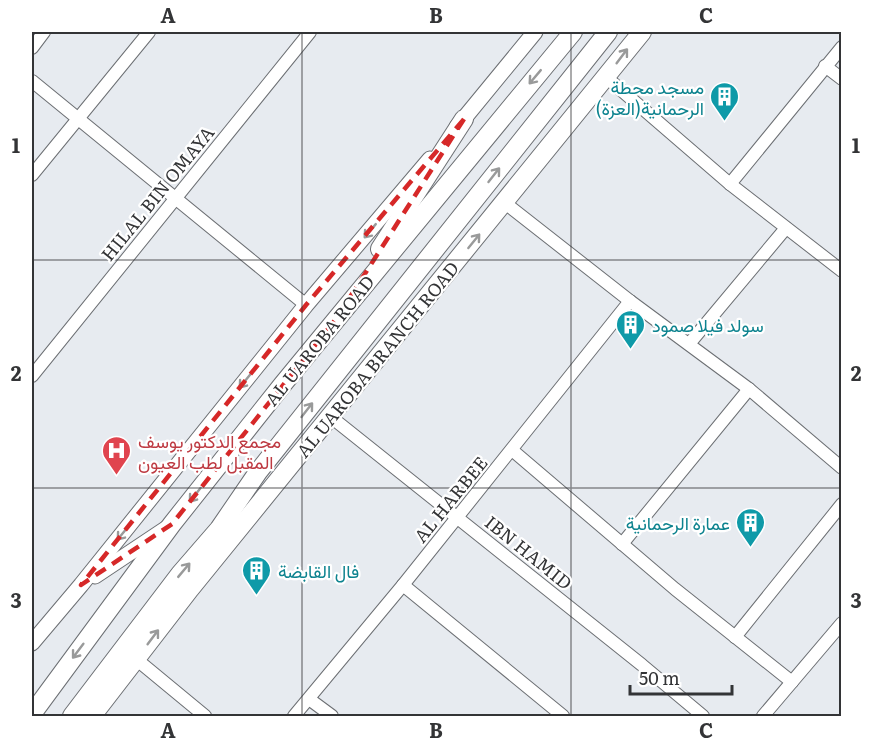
<svg xmlns="http://www.w3.org/2000/svg" width="873" height="748" font-family="Literata,Vazirmatn,serif">
	<rect width="100%" height="100%" fill="#e7ebf0"/>
	<g fill="none" stroke-linecap="round" stroke-linejoin="round">
		<defs>
			<g id="minor">
				<polyline points="32,48 44,32"/>
				<polyline points="825,66 842,79"/>
				<polyline points="606,77 730,184 842,271"/>
				<polyline points="32,81 306,305"/>
				<polyline points="32,175 149,32"/>
				<polyline points="730,184 842,47"/>
				<polyline points="505,203 630,301 749,389 842,468"/>
				<polyline points="689,344 786,228"/>
				<polyline points="32,376 310,32"/>
				<polyline points="331,417 642,665 703,716"/>
				<polyline points="512,450 675,589 792,682"/>
				<polyline points="622,544 749,389"/>
				<polyline points="403,585 563,716"/>
				<polyline points="735,637 842,504"/>
				<polyline points="136,659 205,716"/>
				<polyline points="309,699 332,716"/>
				<polyline points="294,716 403,585 630,301"/>
				<polyline points="763,716 842,623"/>
			</g>
			<g id="tertiary">
				<polyline points="457,127 535,32"/>
				<polyline points="95,576 167,528"/>
				<polyline points="32,643 81,585 306,305 430,159"/>
			</g>
			<g id="primary">
				<polyline points="380,249 464,119"/>
				<polyline points="32,714 172,524 283,384 573,32"/>
				<polyline points="72,716 180,574 219,529 258,472 608,32"/>
				<polyline points="92,716 190,589 642,32"/>
			</g>
		</defs>
		<use href="#minor" stroke="#6c6f73" stroke-width="14"/>
		<use href="#tertiary" stroke="#6c6f73" stroke-width="17"/>
		<use href="#primary" stroke="#6c6f73" stroke-width="20"/>
		<use href="#minor" stroke="#fff" stroke-width="12"/>
		<use href="#tertiary" stroke="#fff" stroke-width="15"/>
		<use href="#primary" stroke="#fff" stroke-width="18"/>
	</g>
	<defs><path id="oneway-shaft" d="M-6 0H5M1.5-3L5.5 0L1.5 3" fill="none" stroke-width="1.6" stroke-linecap="round" stroke-linejoin="round" transform="scale(1.5)"/></defs>
	<g stroke="#999a9a">
		<use href="#oneway-shaft" transform="translate(622 56) rotate(-53)"/>
		<use href="#oneway-shaft" transform="translate(535 77) rotate(130)"/>
		<use href="#oneway-shaft" transform="translate(494 175) rotate(-52)"/>
		<use href="#oneway-shaft" transform="translate(370 231) rotate(130)"/>
		<use href="#oneway-shaft" transform="translate(474 241) rotate(-51)"/>
		<use href="#oneway-shaft" transform="translate(245 381) rotate(129)"/>
		<use href="#oneway-shaft" transform="translate(307 410) rotate(-52)"/>
		<use href="#oneway-shaft" transform="translate(195 495) rotate(128)"/>
		<use href="#oneway-shaft" transform="translate(123 533) rotate(129)"/>
		<use href="#oneway-shaft" transform="translate(184 570) rotate(-50)"/>
		<use href="#oneway-shaft" transform="translate(153 637) rotate(-53)"/>
		<use href="#oneway-shaft" transform="translate(78 651) rotate(127)"/>
	</g>
	<path fill="none" stroke="#d62828" stroke-width="4.5" stroke-dasharray="12 8" stroke-linejoin="round" d="M464 119 336 319 172 524 81 585 306 305Z"/>
	<path fill="none" stroke="#333436" stroke-width="1.5" stroke-opacity="0.55" d="M302 32V716M571 32V716M32 260H842M32 488H842"/>
	<defs>
		<symbol id="building-pin" viewBox="-11 -11 22 30"><path d="M0 17L-7.5 6A9.5 9.5 0 1 1 7.5 6Z" fill="#0f9aa8" stroke="#fff"/><path d="M-4-6H4V6H1V3H-1V6H-4ZM-2.5-4.3h1.7v1.8h-1.7ZM.8-4.3h1.7v1.8H.8ZM-2.5-1h1.7V.8h-1.7ZM.8-1h1.7V.8H.8Z" fill="#fff"/></symbol>
		<symbol id="hospital-pin" viewBox="-11 -11 22 30"><path d="M0 17L-7.5 6A9.5 9.5 0 1 1 7.5 6Z" fill="#e0444e" stroke="#fff"/><path d="M-5-5h3v3.5h4V-5h3V5h-3V1.5h-4V5h-3Z" fill="#fff"/></symbol>
	</defs>
	<g fill-rule="evenodd">
		<use href="#building-pin" x="708" y="80" width="33" height="45"/>
		<use href="#building-pin" x="614" y="308" width="33" height="45"/>
		<use href="#hospital-pin" x="100" y="434" width="33" height="45"/>
		<use href="#building-pin" x="734" y="506" width="33" height="45"/>
		<use href="#building-pin" x="240" y="554" width="33" height="45"/>
	</g>
	<g text-anchor="middle" dominant-baseline="central" stroke-width="4.5" stroke-linejoin="round" paint-order="stroke">
		<g font-size="18" fill="#0d838f" stroke="#fff" text-anchor="end">
			<text x="704" y="86">مسجد محطة<tspan x="704" dy="21">الرحمانية(العزة)</tspan></text>
			<text x="652" y="324" text-anchor="start">سولد فيلا صمود</text>
			<text x="730" y="522">عمارة الرحمانية</text>
			<text x="278" y="570" text-anchor="start">فال القابضة</text>
		</g>
		<g font-size="18" fill="#333436" stroke="#fff">
			<text transform="translate(157 193) rotate(-51)">HILAL BIN OMAYA</text>
			<text transform="translate(319 340) rotate(-51)">AL UAROBA ROAD</text>
			<text transform="translate(377 359) rotate(-51)">AL UAROBA BRANCH ROAD</text>
			<text transform="translate(450 499) rotate(-51)">AL HARBEE</text>
			<text transform="translate(529 552) rotate(39)">IBN HAMID</text>
		</g>
		<g font-size="18" fill="#be3a42" stroke="#fff" text-anchor="start">
			<text x="138" y="440">مجمع الدكتور يوسف<tspan x="138" dy="21">المقبل لطب العيون</tspan></text>
		</g>
	</g>
	<rect width="873" height="748" fill="none" stroke="#ffffff" stroke-width="66"/>
	<path d="M630 685v9h102v-9" fill="none" stroke="#333436" stroke-width="3"/>
	<text x="639" y="685" font-size="18" fill="#333436" stroke="#ffffff" stroke-width="4.5" paint-order="stroke">50 m</text>
	<rect x="33" y="33" width="807" height="682" fill="none" stroke="#333436" stroke-width="2"/>
	<g font-size="20" text-anchor="middle" font-weight="bold" fill="#333436">
		<text x="168" y="23">A</text>
		<text x="436" y="23">B</text>
		<text x="706" y="23">C</text>
		<text x="16" y="153">1</text>
		<text x="856" y="153">1</text>
		<text x="16" y="381">2</text>
		<text x="856" y="381">2</text>
		<text x="16" y="608">3</text>
		<text x="856" y="608">3</text>
		<text x="168" y="738">A</text>
		<text x="436" y="738">B</text>
		<text x="706" y="738">C</text>
	</g>
</svg>
